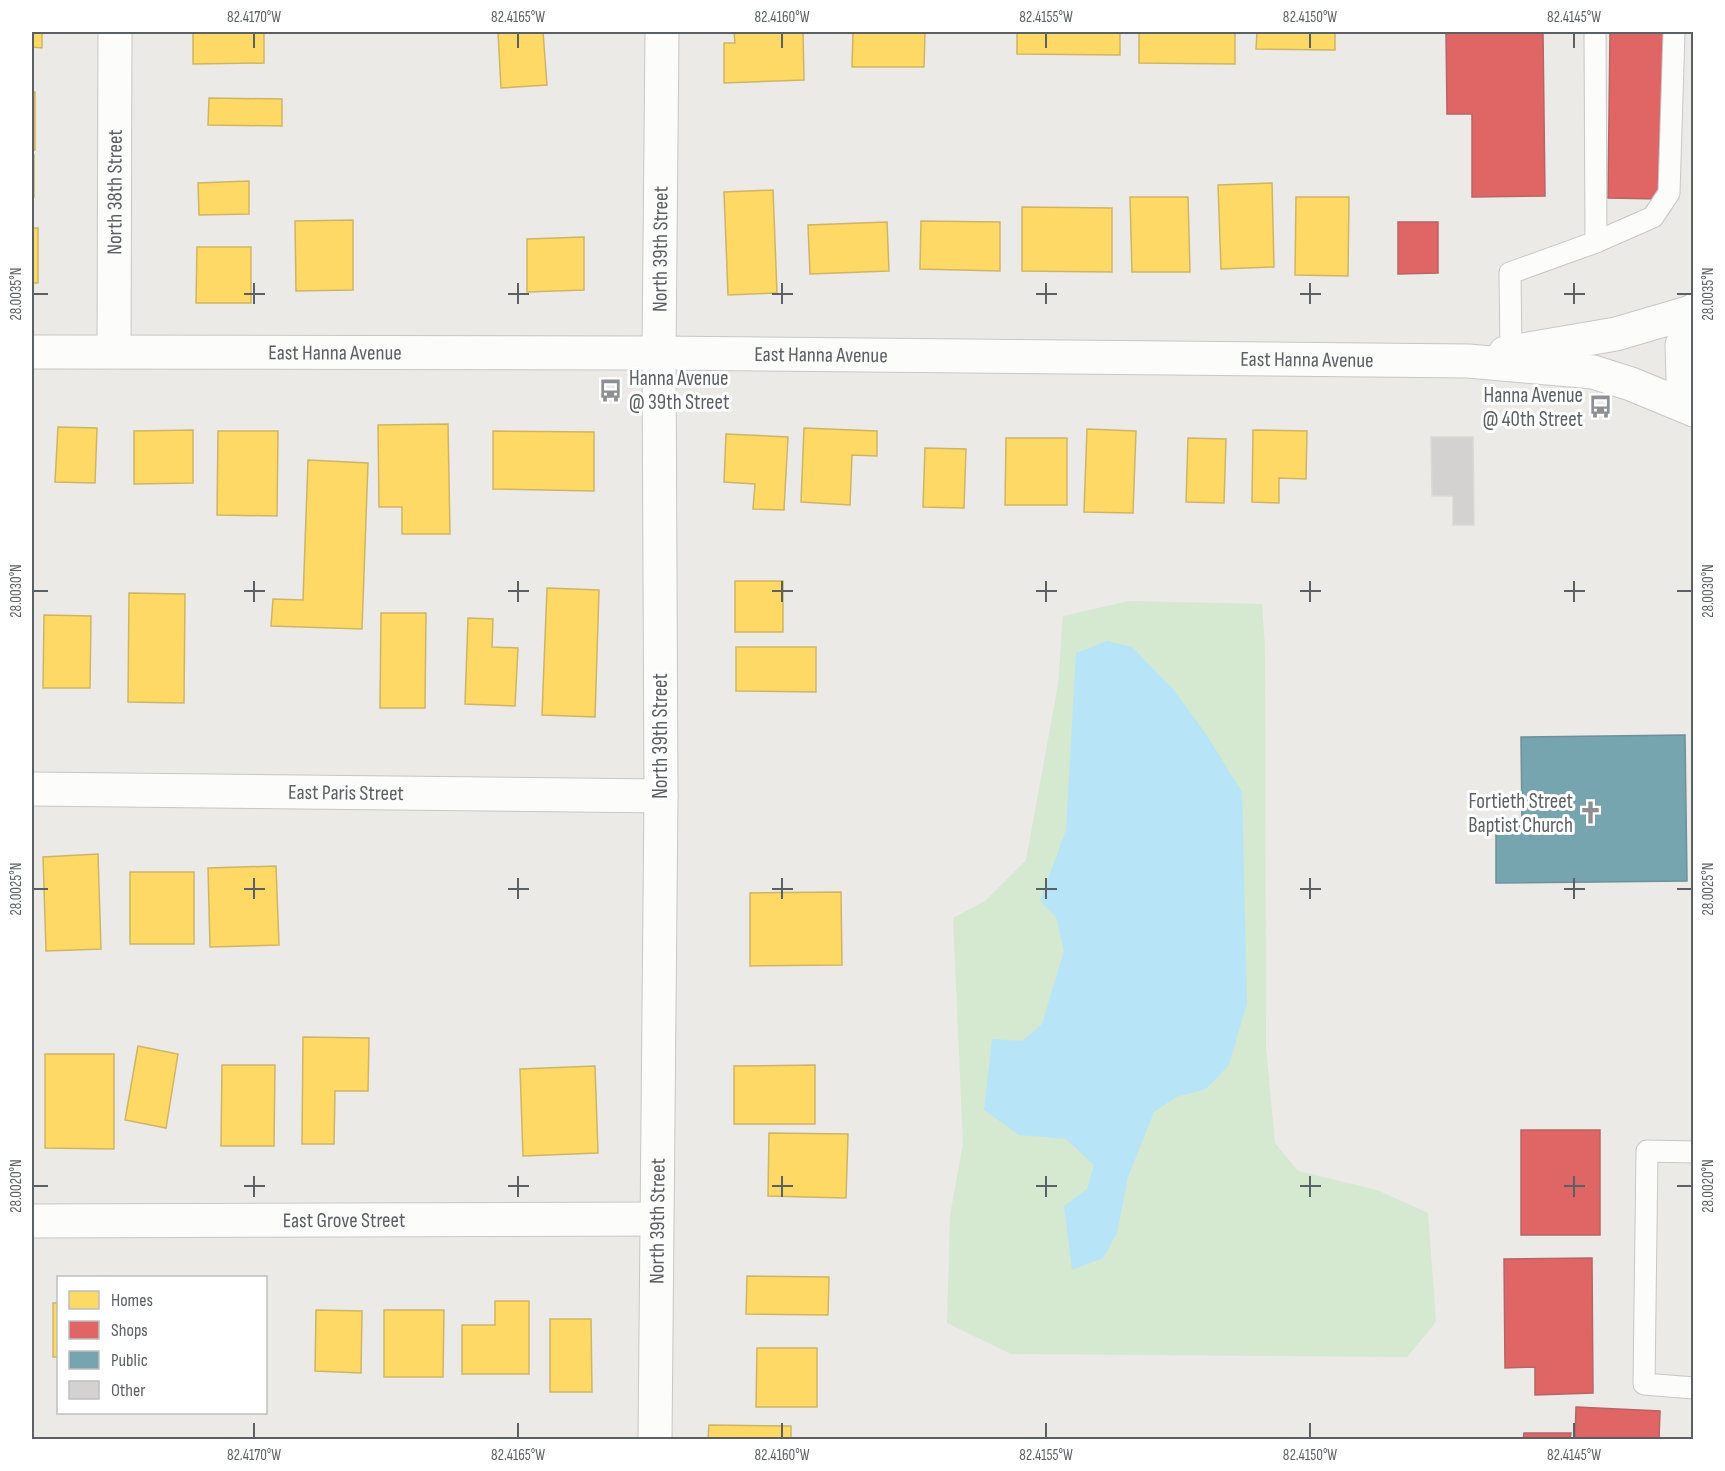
<svg xmlns="http://www.w3.org/2000/svg" width="1725" height="1471" font-family="'Sofia Sans Condensed',sans-serif">
	<rect width="100%" height="100%" fill="#ebeae6"/>
	<polygon fill="#d5e8d0" points="1129,601 1262,604 1265,647 1266,1048 1275,1143 1298,1171 1377,1190 1428,1213 1436,1322 1407,1357 1011,1354 947,1323 950,1215 963,1144 953,918 985,901 1026,860 1058,685 1063,616"/>
	<polygon fill="#b8e4f8" points="1107,641 1132,647 1173,689 1206,734 1242,792 1247,1003 1229,1065 1206,1089 1176,1097 1154,1112 1128,1177 1117,1233 1103,1258 1072,1270 1064,1206 1087,1189 1094,1165 1066,1139 1019,1135 984,1110 992,1039 1022,1041 1042,1024 1064,951 1056,917 1040,901 1066,830 1076,653"/>
	<g fill="#ffd966" stroke="#ceb565" stroke-width="1.5">
		<polygon points="32,32 42,32 42,48 32,47"/>
		<polygon points="193,32 264,32 264,63 193,64"/>
		<polygon points="498,32 543,32 547,85 501,88"/>
		<polygon points="734,32 803,32 804,80 724,83 724,43 735,43"/>
		<polygon points="853,32 925,32 924,67 852,67"/>
		<polygon points="1017,32 1120,32 1120,55 1017,54"/>
		<polygon points="1139,32 1235,32 1235,64 1139,63"/>
		<polygon points="1257,32 1335,32 1335,50 1256,49"/>
		<rect x="32" y="92" width="3" height="58"/>
		<polygon points="209,98 282,99 282,126 208,125"/>
		<polygon points="32,155 34,155 34,197 32,198"/>
		<polygon points="249,181 249,214 199,215 198,183"/>
		<polygon points="1272,183 1274,267 1221,269 1218,185"/>
		<polygon points="773,190 777,293 728,295 724,192"/>
		<polygon points="1130,197 1188,197 1190,272 1132,272"/>
		<polygon points="1296,197 1349,197 1348,276 1295,275"/>
		<polygon points="1022,207 1112,208 1112,272 1022,271"/>
		<polygon points="353,220 353,290 296,291 295,221"/>
		<polygon points="921,221 1000,222 1000,271 920,269"/>
		<polygon points="887,222 889,271 810,274 808,225"/>
		<rect x="32" y="228" width="6" height="55"/>
		<polygon points="584,237 584,290 527,292 527,239"/>
		<polygon points="197,247 251,247 251,303 196,303"/>
		<polygon points="448,424 450,534 402,534 402,507 379,507 378,425"/>
		<polygon points="58,427 97,428 95,483 55,482"/>
		<polygon points="804,428 877,431 877,456 852,455 850,505 801,502"/>
		<polygon points="1087,429 1136,431 1133,513 1084,512"/>
		<polygon points="193,430 193,483 134,484 134,431"/>
		<polygon points="1253,430 1307,431 1306,479 1279,478 1279,503 1252,502"/>
		<polygon points="218,431 278,431 277,516 217,515"/>
		<polygon points="493,431 594,432 594,491 493,489"/>
		<polygon points="726,434 788,437 784,510 753,509 755,484 724,482"/>
		<polygon points="1006,438 1067,438 1067,505 1005,505"/>
		<polygon points="1188,438 1226,439 1224,503 1186,502"/>
		<polygon points="925,448 966,449 964,508 923,507"/>
		<polygon points="308,460 368,463 362,629 271,626 273,599 303,600"/>
		<rect x="735" y="581" width="48" height="51"/>
		<polygon points="547,588 599,590 595,717 542,715"/>
		<polygon points="129,593 185,594 184,703 128,702"/>
		<polygon points="381,613 426,613 425,708 380,708"/>
		<polygon points="44,615 91,616 90,688 43,688"/>
		<polygon points="468,618 493,619 492,647 518,648 515,706 465,704"/>
		<polygon points="736,647 816,647 816,692 736,691"/>
		<polygon points="98,854 101,949 46,951 43,857"/>
		<polygon points="276,866 279,945 210,947 208,868"/>
		<rect x="130" y="872" width="64" height="72"/>
		<polygon points="841,892 842,965 750,966 750,893"/>
		<polygon points="303,1037 369,1038 368,1091 335,1091 334,1144 302,1144"/>
		<polygon points="138,1046 178,1054 166,1128 125,1120"/>
		<polygon points="45,1054 114,1054 114,1149 45,1148"/>
		<polygon points="222,1065 275,1065 274,1146 221,1146"/>
		<polygon points="815,1065 815,1124 734,1124 734,1066"/>
		<polygon points="595,1066 598,1153 523,1156 520,1069"/>
		<polygon points="769,1133 848,1134 846,1198 768,1196"/>
		<polygon points="747,1276 829,1277 828,1315 746,1314"/>
		<polygon points="495,1301 529,1301 529,1374 462,1374 462,1325 495,1325"/>
		<rect x="53" y="1303" width="5" height="54"/>
		<polygon points="316,1310 362,1311 361,1373 315,1371"/>
		<polygon points="384,1310 444,1310 443,1377 384,1377"/>
		<polygon points="550,1319 591,1319 592,1392 550,1392"/>
		<polygon points="757,1348 817,1348 817,1407 756,1407"/>
		<polygon points="709,1425 791,1426 791,1440 708,1440"/>
	</g>
	<g fill="#e06666" stroke="#b86465" stroke-width="1.5">
		<polygon points="1446,32 1543,32 1545,196 1472,197 1472,114 1447,114"/>
		<polygon points="1610,32 1663,32 1661,199 1608,198"/>
		<polygon points="1398,222 1438,222 1438,273 1398,274"/>
		<rect x="1521" y="1130" width="79" height="105"/>
		<polygon points="1592,1258 1593,1393 1535,1395 1535,1367 1505,1368 1504,1259"/>
		<polygon points="1576,1407 1660,1411 1659,1440 1575,1440"/>
		<polygon points="1524,1433 1571,1433 1570,1440 1523,1440"/>
	</g>
	<polygon fill="#76a5af" stroke="#6e9098" stroke-width="1.5" points="1685,735 1687,881 1496,883 1496,825 1522,825 1521,737"/>
	<polygon fill="#d3d2d0" stroke="#dad9d5" stroke-width="1.5" points="1431,437 1473,437 1474,525 1453,525 1453,496 1432,496"/>
	<g fill="none" stroke-linecap="round" stroke-linejoin="round">
		<defs>
			<g id="service">
				<polyline points="1595,32 1596,242"/>
				<polyline points="1511,352 1510,273 1596,242 1653,217 1669,193 1674,32"/>
				<polyline points="1694,1152 1647,1151 1644,1384 1694,1388"/>
			</g>
			<g id="minor">
				<path id="s1" d="M114 351 115 32"/>
				<path id="s2" d="M32 789 661 796"/>
				<path id="s3" d="M32 1221 656 1219"/>
				<path id="s4" d="M655 1440 661 796 659 353 662 32"/>
			</g>
			<g id="tertiary">
				<path id="s5" d="M32 352 659 353 1468 361 1593 372 1631 384 1694 410"/>
				<polyline points="1505,353 1616,334 1691,312"/>
			</g>
			<polyline id="secondary" points="1694,310 1682,345 1683,378 1694,410"/>
		</defs>
		<use href="#service" stroke="#c7c7c6" stroke-width="23"/>
		<use href="#minor" stroke="#c7c7c6" stroke-width="35"/>
		<use href="#tertiary" stroke="#c7c7c6" stroke-width="35"/>
		<use href="#secondary" stroke="#c7c8c8" stroke-width="35"/>
		<use href="#service" stroke="#fcfcfb" stroke-width="21"/>
		<use href="#minor" stroke="#fcfcfb" stroke-width="33"/>
		<use href="#tertiary" stroke="#fcfcfb" stroke-width="33"/>
		<use href="#secondary" stroke="#fcfcfb" stroke-width="33"/>
	</g>
	<path fill="none" stroke="#5b6064" stroke-width="2" d="M254 33V48M518 33V48M782 33V48M1046 33V48M1310 33V48M1574 33V48M254 283V304M518 283V304M782 283V304M1046 283V304M1310 283V304M1574 283V304M33 294H48M244 294H265M508 294H529M772 294H793M1036 294H1057M1300 294H1321M1564 294H1585M1677 294H1692M254 581V602M518 581V602M782 581V602M1046 581V602M1310 581V602M1574 581V602M33 591H48M244 591H265M508 591H529M772 591H793M1036 591H1057M1300 591H1321M1564 591H1585M1677 591H1692M254 878V899M518 878V899M782 878V899M1046 878V899M1310 878V899M1574 878V899M33 889H48M244 889H265M508 889H529M772 889H793M1036 889H1057M1300 889H1321M1564 889H1585M1677 889H1692M254 1176V1197M518 1176V1197M782 1176V1197M1046 1176V1197M1310 1176V1197M1574 1176V1197M33 1186H48M244 1186H265M508 1186H529M772 1186H793M1036 1186H1057M1300 1186H1321M1564 1186H1585M1677 1186H1692M254 1423V1438M518 1423V1438M782 1423V1438M1046 1423V1438M1310 1423V1438M1574 1423V1438"/>
	<defs>
		<symbol id="bus-bare" viewBox="-9 -9 18 18"><path d="M-5-6H5V4H4V6H2V4H-2V6H-4V4H-5ZM-3.5-4V0h7V-4ZM-3.5 1.2v1.5H-2V1.2ZM2 1.2v1.5H3.5V1.2Z" fill="#8d9092" stroke="#fff" stroke-width="2.5" paint-order="stroke"/></symbol>
		<symbol id="church-bare" viewBox="-9 -9 18 18"><path d="M-1.2-6h2.4v3.5h3.3v2.4h-3.3V6h-2.4V-.1h-3.3v-2.4h3.3Z" fill="#8d9092" stroke="#fff" stroke-width="2.5" paint-order="stroke"/></symbol>
	</defs>
	<g fill-rule="evenodd">
		<use href="#bus-bare" x="594" y="374" width="33" height="33"/>
		<use href="#bus-bare" x="1584" y="390" width="33" height="33"/>
		<use href="#church-bare" x="1574" y="796" width="33" height="33"/>
	</g>
	<g text-anchor="middle" dominant-baseline="central" stroke-width="6" stroke-linejoin="round" paint-order="stroke">
		<g font-size="21" fill="#5b6064" stroke="#fff">
			<text stroke="none"><textPath href="#s1" startOffset="159">North 38th Street</textPath></text>
			<text stroke="none"><textPath href="#s4" startOffset="1191">North 39th Street</textPath></text>
			<text stroke="none"><textPath href="#s5" startOffset="303">East Hanna Avenue</textPath></text>
			<text stroke="none"><textPath href="#s5" startOffset="789">East Hanna Avenue</textPath></text>
			<text stroke="none"><textPath href="#s5" startOffset="1275">East Hanna Avenue</textPath></text>
			<text transform="translate(660 736) rotate(-90)">North 39th Street</text>
			<text stroke="none"><textPath href="#s2" startOffset="314">East Paris Street</textPath></text>
			<text stroke="none"><textPath href="#s3" startOffset="312">East Grove Street</textPath></text>
			<text stroke="none"><textPath href="#s4" startOffset="219">North 39th Street</textPath></text>
		</g>
		<g font-size="21" fill="#5b6064" stroke="#fff" text-anchor="end">
			<text x="629" y="378" text-anchor="start">Hanna Avenue<tspan x="629" dy="24">@ 39th Street</tspan></text>
			<text x="1583" y="395">Hanna Avenue<tspan x="1583" dy="24">@ 40th Street</tspan></text>
			<text x="1573" y="801">Fortieth Street<tspan x="1573" dy="24">Baptist Church</tspan></text>
		</g>
	</g>
	<rect width="1725" height="1471" fill="none" stroke="#ffffff" stroke-width="66"/>
	<rect x="57" y="1276" width="210" height="138" fill="#ffffff" stroke="#bdbfc1" stroke-width="1.5"/>
	<rect x="69" y="1291" width="30" height="18" fill="#ffd966" stroke="#bdbfc1" stroke-width="1.5"/>
	<text x="111" y="1306" font-size="18" fill="#5b6064">Homes</text>
	<rect x="69" y="1321" width="30" height="18" fill="#e06666" stroke="#bdbfc1" stroke-width="1.5"/>
	<text x="111" y="1336" font-size="18" fill="#5b6064">Shops</text>
	<rect x="69" y="1351" width="30" height="18" fill="#76a5af" stroke="#bdbfc1" stroke-width="1.5"/>
	<text x="111" y="1366" font-size="18" fill="#5b6064">Public</text>
	<rect x="69" y="1381" width="30" height="18" fill="#d3d2d0" stroke="#bdbfc1" stroke-width="1.5"/>
	<text x="111" y="1396" font-size="18" fill="#5b6064">Other</text>
	<rect x="33" y="33" width="1659" height="1405" fill="none" stroke="#5b6064" stroke-width="2"/>
	<g font-size="15" text-anchor="middle" fill="#5b6064">
		<text x="254" y="22">82.4170°W</text>
		<text x="518" y="22">82.4165°W</text>
		<text x="782" y="22">82.4160°W</text>
		<text x="1046" y="22">82.4155°W</text>
		<text x="1310" y="22">82.4150°W</text>
		<text x="1574" y="22">82.4145°W</text>
		<text transform="translate(16 294) rotate(-90)" y="5">28.0035°N</text>
		<text transform="translate(1708 294) rotate(-90)" y="5">28.0035°N</text>
		<text transform="translate(16 591) rotate(-90)" y="5">28.0030°N</text>
		<text transform="translate(1708 591) rotate(-90)" y="5">28.0030°N</text>
		<text transform="translate(16 889) rotate(-90)" y="5">28.0025°N</text>
		<text transform="translate(1708 889) rotate(-90)" y="5">28.0025°N</text>
		<text transform="translate(16 1186) rotate(-90)" y="5">28.0020°N</text>
		<text transform="translate(1708 1186) rotate(-90)" y="5">28.0020°N</text>
		<text x="254" y="1460">82.4170°W</text>
		<text x="518" y="1460">82.4165°W</text>
		<text x="782" y="1460">82.4160°W</text>
		<text x="1046" y="1460">82.4155°W</text>
		<text x="1310" y="1460">82.4150°W</text>
		<text x="1574" y="1460">82.4145°W</text>
	</g>
</svg>
